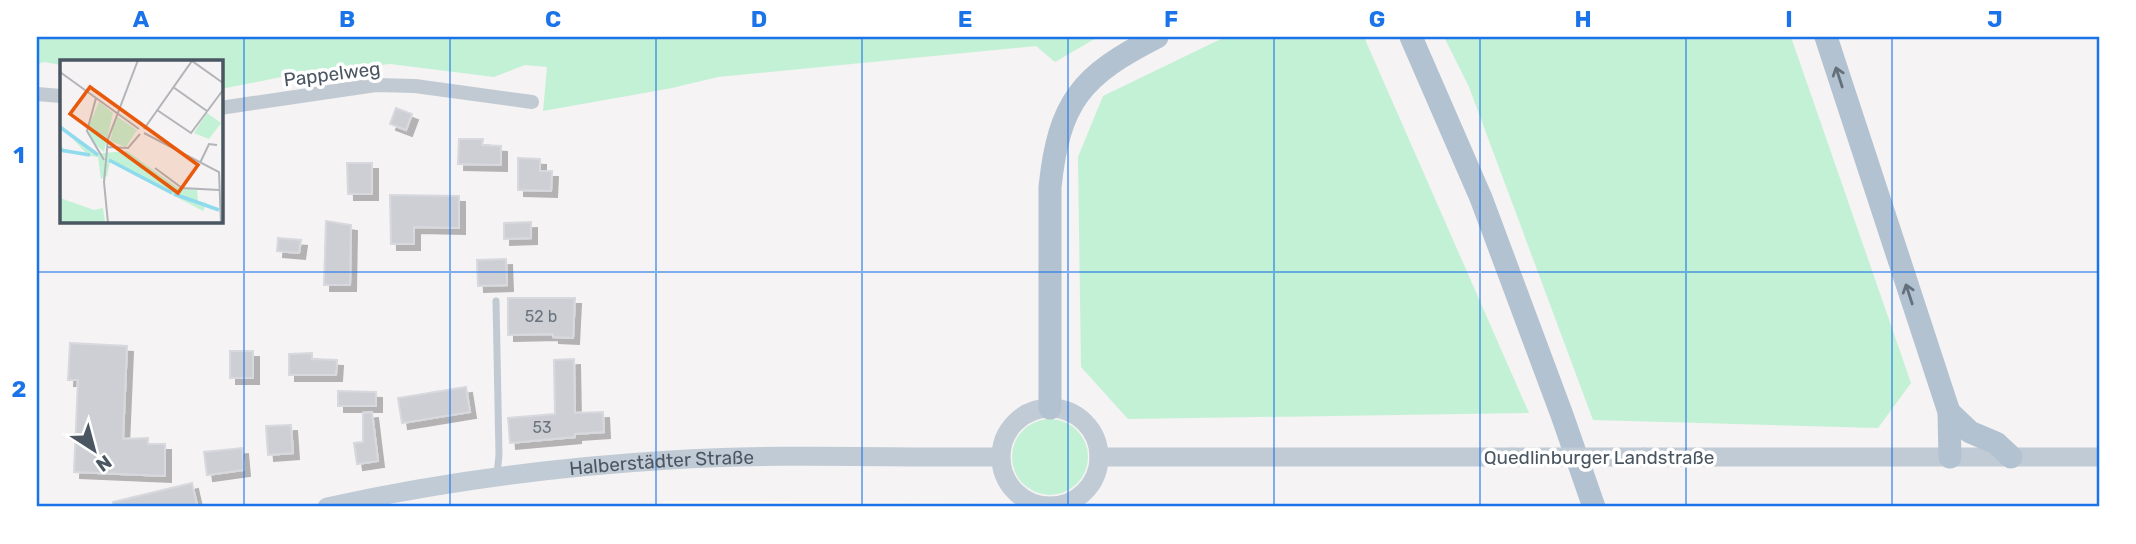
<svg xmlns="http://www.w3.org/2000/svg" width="2136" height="544" font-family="Rubik,sans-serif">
	<defs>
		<filter id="shadow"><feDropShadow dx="6" dy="6" stdDeviation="0" flood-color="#0004"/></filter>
	</defs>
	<rect width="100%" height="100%" fill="#f5f3f3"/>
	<polygon fill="#fdf9ef" points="672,501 973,503 977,507 618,507"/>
	<g fill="#c3f1d5">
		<polygon points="37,37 1098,37 1055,62 1036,46 718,77 672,88 543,111 547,67 525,65 494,77 390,64 301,73 221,89 220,61 61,61 61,65 44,62 37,64"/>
		<polygon points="1225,37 1364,37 1529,413 1128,419 1081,367 1078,157 1103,96"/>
		<polygon points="1444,37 1791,37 1911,383 1878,428 1593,420 1469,87"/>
		<circle cx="1050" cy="457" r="38"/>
	</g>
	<g fill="#cdcfd5" stroke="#d7d9de" stroke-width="2" filter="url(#shadow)">
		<polygon points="396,108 412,114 406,130 390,124"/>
		<polygon points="459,139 483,139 482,145 501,146 501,165 458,164"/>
		<polygon points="518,158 540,159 540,171 552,171 551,191 518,190"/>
		<polygon points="347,163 372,163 372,194 348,194"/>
		<polygon points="390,195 459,196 459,228 414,227 414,244 391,244"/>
		<polygon points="326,221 351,225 350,285 324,285"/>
		<polygon points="531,222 531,238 504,239 504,223"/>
		<polygon points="278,238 301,240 299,253 277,251"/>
		<polygon points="506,259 507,285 478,286 477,260"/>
		<polygon points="508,298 575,298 573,338 553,337 553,334 508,335"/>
		<polygon points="70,343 127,346 123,439 148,438 148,444 165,444 165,476 74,472 78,380 68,380"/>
		<rect x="230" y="351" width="23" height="27"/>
		<polygon points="312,353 312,359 337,360 336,375 289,375 289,354"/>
		<polygon points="574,359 575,413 603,412 604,432 575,434 575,437 510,443 508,418 555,414 554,360"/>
		<polygon points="466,387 470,412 402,423 398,398"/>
		<polygon points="338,391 376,392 376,406 338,406"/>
		<polygon points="372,412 378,461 357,464 354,443 363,442 363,413"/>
		<polygon points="291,425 293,453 268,455 266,426"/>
		<polygon points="242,448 244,470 207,475 204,452"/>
		<polygon points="192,483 197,505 189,507 114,507 113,502"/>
	</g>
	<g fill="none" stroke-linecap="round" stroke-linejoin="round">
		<polyline stroke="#c1cad2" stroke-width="7" points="496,301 499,455 497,475"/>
		<g stroke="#c1cad2" stroke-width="14">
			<polyline points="37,94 61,96"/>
			<polyline points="220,108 376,85 415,86 532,102"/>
			<polyline points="1050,507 1050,506"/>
		</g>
		<g stroke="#c1cbd6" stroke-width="19">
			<circle cx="1050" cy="457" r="49"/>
			<polyline points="1099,457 1512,457"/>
			<polyline points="1644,457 2099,457"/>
			<path id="s1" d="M327 507C440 482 554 467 670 460 780 453 890 458 1000 457"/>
		</g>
		<g stroke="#b3c2d1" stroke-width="23">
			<polyline points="1411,37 1481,198 1562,415 1594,507"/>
			<polyline points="1826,37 1949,412 1950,457"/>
			<path d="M1050 408V187C1059 101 1082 75 1157 37"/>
			<polyline points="1949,412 1970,432 1996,443 2011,457"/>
		</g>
		<polyline stroke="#c1cbd6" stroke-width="19" points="1512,457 1644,457"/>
	</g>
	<defs><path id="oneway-shaft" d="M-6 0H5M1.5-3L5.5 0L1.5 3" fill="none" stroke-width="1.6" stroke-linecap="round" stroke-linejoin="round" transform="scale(1.75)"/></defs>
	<g stroke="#64717d">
		<use href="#oneway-shaft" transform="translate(1839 77) rotate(-108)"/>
		<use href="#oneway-shaft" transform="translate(1909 294) rotate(-108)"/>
	</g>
	<path fill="none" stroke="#1a73e8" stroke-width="2" stroke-opacity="0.55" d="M244 37V507M450 37V507M656 37V507M862 37V507M1068 37V507M1274 37V507M1480 37V507M1686 37V507M1892 37V507M37 272H2099"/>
	<g text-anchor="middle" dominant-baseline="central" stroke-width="7" stroke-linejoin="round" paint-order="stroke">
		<g font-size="16" fill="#6b747e">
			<text x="541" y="316">52 b</text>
			<text x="542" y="427">53</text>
		</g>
		<g font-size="19" fill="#4a5661" stroke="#fff">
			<text transform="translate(332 74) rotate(-7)">Pappelweg</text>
			<text x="1599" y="457">Quedlinburger Landstraße</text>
			<text stroke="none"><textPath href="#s1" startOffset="338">Halberstädter Straße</textPath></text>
		</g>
	</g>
	<g transform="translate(60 60)">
		<rect width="163" height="163" fill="#f5f3f3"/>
		<path d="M39 42 53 53 44 92 32 81 28 68ZM147 53 161 63 149 79 134 73ZM56 56 77 70 66 87 50 81ZM0 65 33 94 67 91 118 128 137 130 138 141 147 143 143 151 50 102 47 116 41 119 38 97 0 92V82L4 90 26 93ZM0 138 34 150 43 148 45 163H0Z" fill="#c3f1d5"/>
		<path fill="none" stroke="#90daee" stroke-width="3.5" d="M0 67 38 95M0 90 30 95M49 100 112 133M114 134 159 150"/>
		<path fill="none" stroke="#b1b4b9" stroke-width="2" d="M0 12 79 69M113 27 147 51M36 38 27 71 44 100M97 50 131 73 163 30M84 69 132 1 163 23M84 73 159 112 161 163M47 87 68 88 80 74M140 103 149 84 157 85M95 108 122 128 159 130M48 163 44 122 48 79 78 0"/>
		<path fill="#e8590c" fill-opacity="0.15" stroke="#e8590c" stroke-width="3.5" d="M30 27 138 105 118 133 10 54Z"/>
		<rect width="163" height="163" fill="none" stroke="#4a5661" stroke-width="3.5"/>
	</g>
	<rect width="2136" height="544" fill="none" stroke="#ffffff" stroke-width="77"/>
	<g transform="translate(94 450) rotate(144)" stroke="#ffffff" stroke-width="5" paint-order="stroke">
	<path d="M0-5L12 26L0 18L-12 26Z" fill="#4a5661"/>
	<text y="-10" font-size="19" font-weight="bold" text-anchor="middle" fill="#4a5661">N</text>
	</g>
	<rect x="38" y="38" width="2060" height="467" fill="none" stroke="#1a73e8" stroke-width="2.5"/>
	<g font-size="23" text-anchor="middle" font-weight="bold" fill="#1a73e8">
		<text x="141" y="27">A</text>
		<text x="347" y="27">B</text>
		<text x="553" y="27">C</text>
		<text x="759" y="27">D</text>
		<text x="965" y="27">E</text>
		<text x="1171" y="27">F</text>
		<text x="1377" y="27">G</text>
		<text x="1583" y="27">H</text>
		<text x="1789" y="27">I</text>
		<text x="1995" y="27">J</text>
		<text x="19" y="163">1</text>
		<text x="19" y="397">2</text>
	</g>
</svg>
